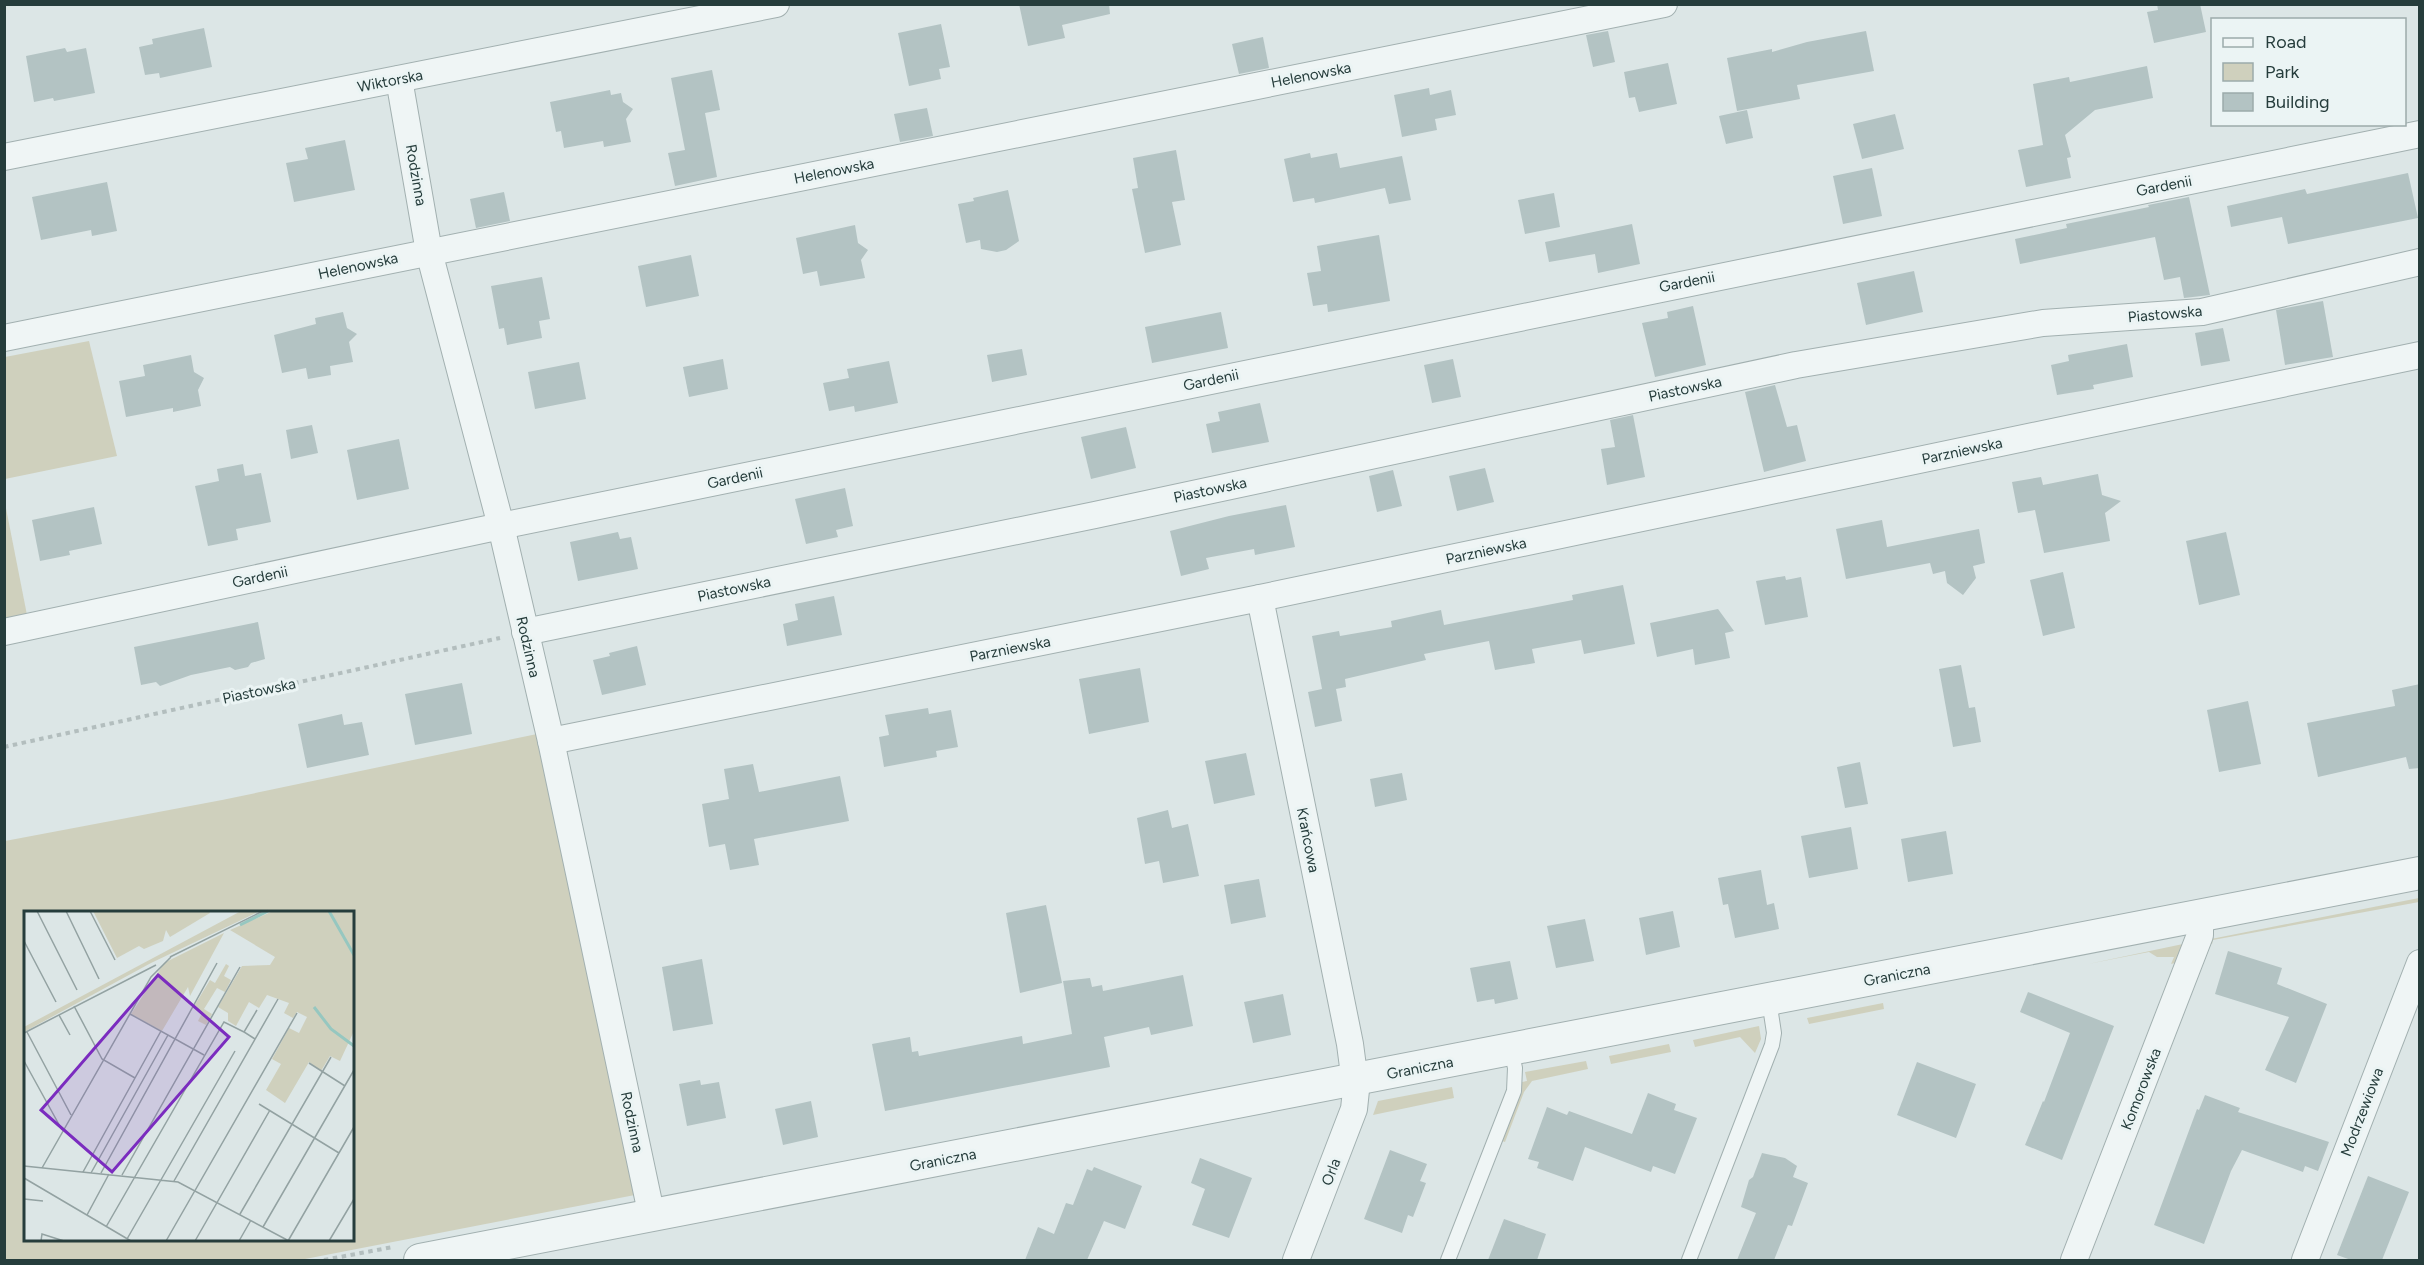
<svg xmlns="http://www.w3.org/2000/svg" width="2424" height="1265" font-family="Figtree,sans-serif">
	<rect width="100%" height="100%" fill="#dce6e6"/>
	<g fill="#cfd0bd" fill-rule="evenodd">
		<polygon points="89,341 117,456 5,479 5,357"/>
		<polygon points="4,498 27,615 4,620"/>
		<path d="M537 734 640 1194 300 1260H5V841L222 800ZM26 912H352V1240H26Z"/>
		<polygon points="2419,898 2419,902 2213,940 2212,944 2210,944 2211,939"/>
		<polygon points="2183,944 2179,962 2171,964 2174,957 2157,957 2149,952 2088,964"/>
		<polygon points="1883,1003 1884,1009 1809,1024 1807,1018"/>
		<polygon points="1759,1026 1761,1039 1755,1053 1740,1037 1695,1047 1693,1040"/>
		<polygon points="1669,1044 1671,1052 1611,1064 1609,1056"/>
		<polygon points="1586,1061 1588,1069 1532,1081 1524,1092 1505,1142 1502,1141 1516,1105 1522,1082 1527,1081 1525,1072"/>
		<polygon points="1452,1087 1454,1098 1373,1115 1378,1101"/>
	</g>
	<g fill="#b3c3c3">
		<polygon points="1019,4 1109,4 1110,14 1062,25 1065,38 1028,46"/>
		<polygon points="2157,4 2200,4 2206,32 2154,43 2147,12 2158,10"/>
		<polygon points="941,24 950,67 939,69 941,79 909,86 898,33"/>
		<polygon points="204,28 212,67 160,78 159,73 145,75 139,47 153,44 152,39"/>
		<polygon points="1608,31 1615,62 1593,67 1586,35"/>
		<polygon points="1866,31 1874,71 1797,85 1800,99 1737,111 1727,58 1772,49 1772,52 1807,42"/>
		<polygon points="1263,37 1269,68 1239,74 1232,44"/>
		<polygon points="65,48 67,52 86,48 95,93 54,101 53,98 34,102 26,56"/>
		<polygon points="1668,63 1677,104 1639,112 1635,97 1629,98 1624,72"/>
		<polygon points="2147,66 2153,98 2095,110 2065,135 2071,157 2067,158 2071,178 2026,187 2018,150 2043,145 2033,84 2069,77 2070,82"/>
		<polygon points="712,70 720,110 705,113 717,177 675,186 668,153 685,150 671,78"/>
		<polygon points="1429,88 1430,95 1451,90 1456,115 1435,119 1437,130 1402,137 1394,95"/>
		<polygon points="610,90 611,95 621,93 623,102 633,109 626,119 631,142 604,147 603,141 564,148 561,131 556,132 550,102"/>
		<polygon points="927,108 933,136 900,142 894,114"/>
		<polygon points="1747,110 1753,138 1726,144 1719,116"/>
		<polygon points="1895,114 1904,149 1862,159 1853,124"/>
		<polygon points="345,140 355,190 294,202 286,163 308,159 305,148"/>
		<polygon points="1176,150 1185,200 1172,202 1181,245 1145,253 1132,189 1138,188 1133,158"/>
		<polygon points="1310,153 1311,158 1337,153 1340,168 1402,156 1411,200 1389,204 1385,188 1315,203 1314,198 1293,202 1284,159"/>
		<polygon points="1872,168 1882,216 1843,224 1833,176"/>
		<polygon points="2408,173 2418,218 2288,244 2282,217 2231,227 2227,206 2305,189 2307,194"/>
		<polygon points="107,182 117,231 92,236 91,230 41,240 32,197"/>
		<polygon points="1008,190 1019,241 1006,250 997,252 981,249 980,240 966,243 958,204 974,201 973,198"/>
		<polygon points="504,192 510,221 476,228 470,199"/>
		<polygon points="1554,193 1560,227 1525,234 1518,200"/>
		<polygon points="2189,197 2210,295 2184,298 2180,277 2164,280 2155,237 2020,264 2015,239 2067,228 2066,224 2149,207 2148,205"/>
		<polygon points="1632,224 1640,264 1598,273 1595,254 1549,262 1545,242"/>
		<polygon points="855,225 858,243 868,250 861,260 865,278 820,286 817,271 803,274 796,238"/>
		<polygon points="1379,235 1390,301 1328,312 1327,304 1313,306 1307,273 1321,271 1317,246"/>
		<polygon points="691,255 699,296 646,307 638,266"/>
		<polygon points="1914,271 1923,312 1866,325 1857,283"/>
		<polygon points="542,277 550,319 539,321 542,338 507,345 504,328 499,329 491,286"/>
		<polygon points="2323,301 2333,357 2285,365 2276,310"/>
		<polygon points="1693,306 1706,365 1655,377 1642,323 1668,318 1667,312"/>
		<polygon points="343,312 347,328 357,334 349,342 353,362 330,366 331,375 308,379 306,368 282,373 274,335 316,324 315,318"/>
		<polygon points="1221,312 1228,348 1152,363 1145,327"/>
		<polygon points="2223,328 2230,361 2201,366 2195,333"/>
		<polygon points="2127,344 2133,377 2093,385 2094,389 2057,395 2051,365 2069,361 2068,355"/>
		<polygon points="1022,349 1027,375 992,382 987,355"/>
		<polygon points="191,355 194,372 204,378 198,390 201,406 173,412 173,408 126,417 119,381 145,376 143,365"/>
		<polygon points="723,359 728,389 689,397 683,367"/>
		<polygon points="1453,359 1461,397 1432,403 1424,365"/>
		<polygon points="889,361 898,403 855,412 854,406 829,411 823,383 849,378 847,369"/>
		<polygon points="579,362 586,399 535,409 528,372"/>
		<polygon points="1775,385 1787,427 1797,425 1806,461 1764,472 1745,392"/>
		<polygon points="1260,403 1269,442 1212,453 1206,424 1220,421 1218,412"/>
		<polygon points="1633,415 1645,477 1607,485 1601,449 1615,447 1610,420"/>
		<polygon points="312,425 318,453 291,459 286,430"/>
		<polygon points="1126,427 1136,468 1091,479 1081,437"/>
		<polygon points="399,439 409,489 357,500 347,450"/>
		<polygon points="243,464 245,476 261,473 271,522 236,529 238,540 208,546 195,486 219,481 217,469"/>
		<polygon points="1485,468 1494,502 1457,511 1449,476"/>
		<polygon points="1393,470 1402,506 1377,512 1369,476"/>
		<polygon points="2098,474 2102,495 2121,501 2105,513 2110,541 2044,553 2035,510 2018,513 2012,482 2041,477 2043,485"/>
		<polygon points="845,488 853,526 836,530 838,537 806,544 795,499"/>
		<polygon points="1286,505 1295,547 1255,555 1254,549 1206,558 1209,569 1181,576 1170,531 1229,516"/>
		<polygon points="94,507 102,544 69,551 70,555 40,561 32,520"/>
		<polygon points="1882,520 1887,547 1979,529 1985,563 1973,566 1976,578 1963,595 1947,583 1945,571 1933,574 1930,563 1846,579 1836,529"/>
		<polygon points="618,532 620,539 631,537 638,569 578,581 570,542"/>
		<polygon points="2226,532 2240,595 2199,605 2186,541"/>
		<polygon points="2063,572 2075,628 2043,636 2030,580"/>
		<polygon points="1785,576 1786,580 1801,577 1808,617 1765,625 1756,581"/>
		<polygon points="1623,585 1635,644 1584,654 1581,640 1532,649 1535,663 1495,670 1489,641 1424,654 1426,660 1345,679 1346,687 1336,689 1342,721 1315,727 1308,692 1322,689 1312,636 1339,631 1340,636 1392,627 1391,621 1441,610 1444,625 1573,600 1572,595"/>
		<polygon points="834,596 842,635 787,646 783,624 798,620 795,604"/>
		<polygon points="1718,609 1734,631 1725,633 1730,658 1695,665 1693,649 1657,657 1650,623"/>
		<polygon points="258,622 265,659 251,663 248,667 235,670 230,667 191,675 160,686 156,682 141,685 134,647"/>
		<polygon points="637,646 646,685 602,695 593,660 610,656 609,653"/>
		<polygon points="1961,665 1969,708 1975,707 1981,742 1953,747 1939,669"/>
		<polygon points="1140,668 1149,722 1089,734 1079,679"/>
		<polygon points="462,683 472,734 415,745 405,694"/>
		<polygon points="2420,684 2420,768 2409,769 2406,757 2318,777 2307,723 2395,706 2392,690"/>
		<polygon points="2248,701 2261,764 2219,772 2207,710"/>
		<polygon points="928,708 929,714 951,710 958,747 936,751 937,757 884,767 879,737 889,735 885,715"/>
		<polygon points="342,714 344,725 362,722 369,755 307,768 298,724"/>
		<polygon points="1246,753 1255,795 1214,804 1205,761"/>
		<polygon points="1860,762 1868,804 1845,808 1837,767"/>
		<polygon points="753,764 759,792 840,776 849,821 754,839 759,865 730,870 725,844 709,847 702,804 729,799 724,769"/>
		<polygon points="1402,773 1407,800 1375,807 1370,779"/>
		<polygon points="1168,810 1172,828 1188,824 1199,876 1163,883 1159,861 1145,864 1137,818"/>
		<polygon points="1851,827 1858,869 1809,878 1801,836"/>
		<polygon points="1946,831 1953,874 1908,882 1901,839"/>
		<polygon points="1761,870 1767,905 1774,903 1779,929 1735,938 1728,904 1723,905 1718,878"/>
		<polygon points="1259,879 1266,917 1231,924 1224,885"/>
		<polygon points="1046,905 1062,983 1020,993 1006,913"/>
		<polygon points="1673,911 1680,947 1646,955 1639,918"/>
		<polygon points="1585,919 1594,961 1556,968 1547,926"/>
		<polygon points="2228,951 2282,968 2277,984 2327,1004 2296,1083 2265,1070 2289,1017 2215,994"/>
		<polygon points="702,959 713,1024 673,1031 662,967"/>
		<polygon points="1510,961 1518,999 1495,1004 1494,999 1477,1002 1470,968"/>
		<polygon points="1183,975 1193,1026 1151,1035 1149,1027 1104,1037 1110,1067 885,1111 872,1044 910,1037 912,1052 918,1051 919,1056 1022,1036 1023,1044 1072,1034 1063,981 1090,978 1092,987 1102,985 1103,991"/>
		<polygon points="2028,992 2114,1026 2062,1160 2025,1145 2043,1101 2044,1102 2070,1033 2020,1012"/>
		<polygon points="1283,994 1291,1035 1253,1043 1244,1002"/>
		<polygon points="1917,1062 1976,1084 1956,1138 1897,1115"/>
		<polygon points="700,1080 701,1085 719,1082 726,1118 687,1126 679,1084"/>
		<polygon points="1648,1093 1676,1104 1674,1110 1697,1118 1675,1174 1653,1166 1651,1172 1585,1147 1573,1181 1537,1168 1539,1162 1528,1159 1547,1107 1567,1115 1569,1111 1632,1134"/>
		<polygon points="2205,1095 2240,1108 2238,1112 2329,1142 2318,1171 2305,1166 2303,1172 2242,1150 2231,1171 2204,1244 2154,1225 2197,1109 2199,1110"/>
		<polygon points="811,1101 818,1137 783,1145 775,1109"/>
		<polygon points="1390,1150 1427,1164 1420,1181 1426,1183 1413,1217 1408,1215 1402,1233 1364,1219"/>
		<polygon points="1762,1153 1785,1158 1797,1166 1793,1177 1808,1183 1792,1226 1788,1225 1774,1260 1737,1260 1756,1213 1741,1207 1749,1180 1753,1177"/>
		<polygon points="1200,1158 1252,1178 1229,1238 1192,1225 1205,1189 1191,1183"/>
		<polygon points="1094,1167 1142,1186 1125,1229 1104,1221 1087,1260 1025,1260 1038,1227 1054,1234 1066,1203 1073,1205 1087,1169 1092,1171"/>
		<polygon points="2368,1176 2409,1192 2382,1260 2351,1260 2337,1255"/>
		<polygon points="1504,1219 1546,1234 1537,1260 1488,1260"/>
	</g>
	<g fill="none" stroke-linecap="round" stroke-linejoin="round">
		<defs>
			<g id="service">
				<polyline points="1448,1260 1514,1091 1515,1068 1511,1050"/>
				<polyline points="1689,1260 1772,1045 1774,1033 1769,1000"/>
			</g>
			<g id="minor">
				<polyline points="399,79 429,252 501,526 551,741 652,1217"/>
				<polyline points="4,157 776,4"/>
				<polyline points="4,338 1664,4"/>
				<polyline points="1260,598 1350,1044 1356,1090 1354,1109 1296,1260"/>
				<polyline points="4,632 501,526 2420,134"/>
				<polyline points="525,632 1095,515 1796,365 2043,323 2202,312 2420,262"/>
				<polyline points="551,741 1260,598 2420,355"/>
				<polyline points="2074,1260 2200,935 2200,916"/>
				<polyline points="2305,1260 2420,963"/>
			</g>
			<polyline id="tertiary" points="420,1260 2420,873"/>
		</defs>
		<use href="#service" stroke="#a2b0b0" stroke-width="16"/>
		<use href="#minor" stroke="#a2b0b0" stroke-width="28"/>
		<use href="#tertiary" stroke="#a2b0b0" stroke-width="34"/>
		<g stroke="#b3bebe" stroke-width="4" stroke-dasharray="4.5 4.5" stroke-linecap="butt">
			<polyline points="4,747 500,638"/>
			<polyline points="324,1260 393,1247"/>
		</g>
		<use href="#service" stroke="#eff5f5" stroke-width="14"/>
		<use href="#minor" stroke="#eff5f5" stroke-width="26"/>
		<use href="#tertiary" stroke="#eff5f5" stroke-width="32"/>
	</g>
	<g text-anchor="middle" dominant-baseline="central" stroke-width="6" stroke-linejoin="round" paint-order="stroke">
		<g font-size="15" fill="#263d3c" stroke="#ebf4f4">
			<text transform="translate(1311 75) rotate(-11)">Helenowska</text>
			<text transform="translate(390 81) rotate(-11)">Wiktorska</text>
			<text transform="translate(834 171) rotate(-11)">Helenowska</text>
			<text transform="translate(416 175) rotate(80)">Rodzinna</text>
			<text transform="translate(2164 186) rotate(-11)">Gardenii</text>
			<text transform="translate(358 266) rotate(-12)">Helenowska</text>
			<text transform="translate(1687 282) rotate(-11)">Gardenii</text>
			<text transform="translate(2165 314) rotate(-5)">Piastowska</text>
			<text transform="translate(1211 380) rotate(-12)">Gardenii</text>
			<text transform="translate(1685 389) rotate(-12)">Piastowska</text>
			<text transform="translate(1962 451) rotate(-12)">Parzniewska</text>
			<text transform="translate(735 478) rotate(-12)">Gardenii</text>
			<text transform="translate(1210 490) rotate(-12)">Piastowska</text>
			<text transform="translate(1486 551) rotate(-12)">Parzniewska</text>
			<text transform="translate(260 577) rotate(-12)">Gardenii</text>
			<text transform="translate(734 589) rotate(-12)">Piastowska</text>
			<text transform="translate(528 647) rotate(77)">Rodzinna</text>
			<text transform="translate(1010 649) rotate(-11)">Parzniewska</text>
			<text transform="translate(259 691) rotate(-12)">Piastowska</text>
			<text transform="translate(1308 840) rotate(79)">Krańcowa</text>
			<text transform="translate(1897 975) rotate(-11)">Graniczna</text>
			<text transform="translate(1420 1068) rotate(-11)">Graniczna</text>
			<text transform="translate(2141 1089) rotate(-69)">Komorowska</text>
			<text transform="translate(2362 1112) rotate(-69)">Modrzewiowa</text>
			<text transform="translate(632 1122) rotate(78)">Rodzinna</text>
			<text transform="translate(943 1160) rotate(-11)">Graniczna</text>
			<text transform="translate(1331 1172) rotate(-69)">Orla</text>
		</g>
	</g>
	<g transform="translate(24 911)">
		<rect width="330" height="330" fill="#dce6e6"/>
		<path d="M69 0H185L186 2 146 26 142 19 139 30 120 38 115 35 93 47ZM217 0H236L127 52 0 121V116ZM249 0H330V120L316 150 306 145 297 160 285 151 261 192 242 179 257 153 248 148 265 117 275 122 283 106 273 101 269 107 260 102 265 92 243 84 235 97 225 91 212 115 204 110V102L194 96 218 55 246 54 251 46 206 19ZM200 22 166 85 164 76 138 120 107 103 140 52ZM202 53 205 55 200 65 207 69 201 81 193 77 180 98 188 103 182 114 174 110 178 102 169 97 186 69 191 72Z" fill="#cfd0bd"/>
		<path fill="none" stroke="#96c7c0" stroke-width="3" d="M305 0 330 44M216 14 244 0M290 96 307 118 330 135"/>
		<path fill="none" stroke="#93a2a2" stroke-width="1.5" d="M13 0 53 79M42 0 75 68M66 0 91 49M0 30 32 91M146 46 239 0M50 95 78 148 111 167M106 103 180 144M35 104 46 124M3 121 47 204M0 122 132 54M231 128 220 121 233 99M0 150 38 219M285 152 321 175M235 193 315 242M0 255 154 271 265 330M18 257 127 66 147 46M59 261 137 120M67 262 144 124M77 262 193 52M98 264 216 56M0 267 107 330M150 270 254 88M0 288 19 290M216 303 307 146M63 304 85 263M82 316 200 111 220 121M239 316 330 159M103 328 211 140M17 330 18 323 40 330M142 330 273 102M171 330 246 199M215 330 227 309M264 330 330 216M305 330 330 288"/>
		<path fill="#7b2cbf" fill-opacity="0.15" stroke="#7b2cbf" stroke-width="3" d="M134 64 205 126 88 261 17 199Z"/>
		<rect width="330" height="330" fill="none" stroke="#263d3c" stroke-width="3"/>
	</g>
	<rect width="2424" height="1265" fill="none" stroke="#263d3c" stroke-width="12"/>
	<rect x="2211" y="18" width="195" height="108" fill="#ebf4f4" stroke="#9cabaa" stroke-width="1.5"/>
	<rect x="2223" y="38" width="30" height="9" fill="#eff5f5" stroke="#9cabaa" stroke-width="1.5"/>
	<text x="2265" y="48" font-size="18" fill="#263d3c">Road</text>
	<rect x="2223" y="63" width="30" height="18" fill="#cfd0bd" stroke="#9cabaa" stroke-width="1.5"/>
	<text x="2265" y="78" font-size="18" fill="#263d3c">Park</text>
	<rect x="2223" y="93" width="30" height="18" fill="#b3c3c3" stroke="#9cabaa" stroke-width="1.5"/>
	<text x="2265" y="108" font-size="18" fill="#263d3c">Building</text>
</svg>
